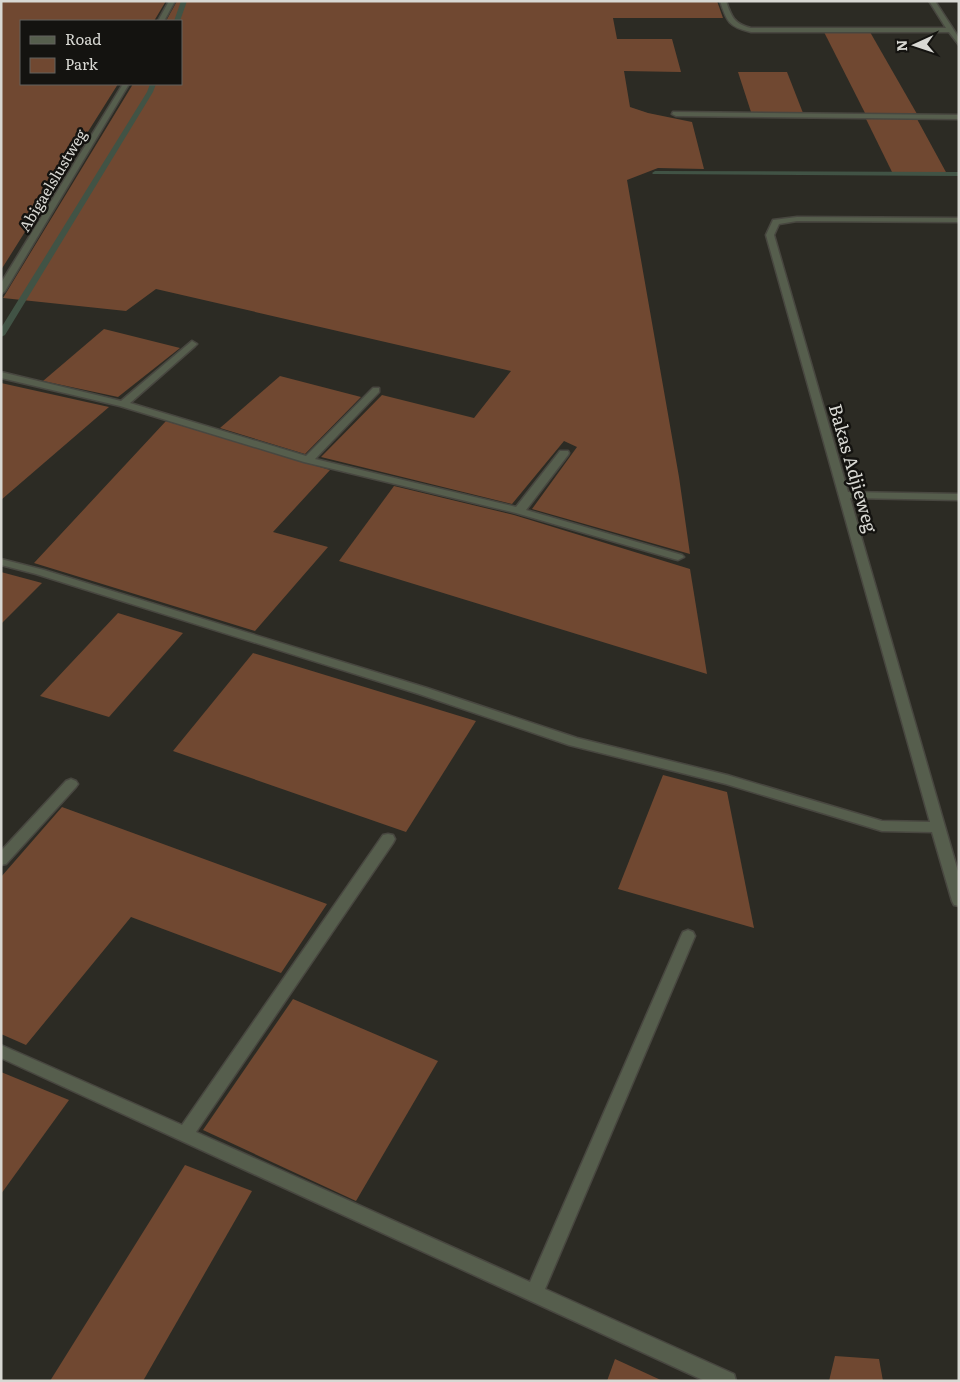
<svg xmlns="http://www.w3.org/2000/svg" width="960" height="1382" font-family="Literata,serif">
	<rect width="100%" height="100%" fill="#2c2b24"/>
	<g fill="#704831">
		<polygon points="1,1 166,1 154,21 21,21 21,84 118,84 1,270"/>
		<polygon points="177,1 717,1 723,18 613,18 617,39 672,39 681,72 624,71 630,107 648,113 692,122 704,169 658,168 627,180 679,477 690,554 532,509 577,447 564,441 512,504 321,457 382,395 474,418 511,371 156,289 126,311 3,298 133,84 181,84 181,21 166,21"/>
		<polygon points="824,32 870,32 917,114 865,113"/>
		<polygon points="738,72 787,72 803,113 751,112"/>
		<polygon points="866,119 917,119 947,174 893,174"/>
		<polygon points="104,329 180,348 118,397 43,381"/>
		<polygon points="280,376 361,397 305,454 220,428"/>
		<polygon points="1,383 109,407 1,500"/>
		<polygon points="166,421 330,470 273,532 328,547 255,631 34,563"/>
		<polygon points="394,486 514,515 690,569 707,674 339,561"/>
		<polygon points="1,572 42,583 1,624"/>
		<polygon points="118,613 183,633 109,717 40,696"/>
		<polygon points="253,653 476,721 406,832 173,751"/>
		<polygon points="663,775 727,792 754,928 618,889"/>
		<polygon points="62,807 327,904 281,973 131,917 26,1045 1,1034 1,877"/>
		<polygon points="293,999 438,1061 356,1201 203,1130"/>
		<polygon points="1,1072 69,1100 1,1194"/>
		<polygon points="185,1165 252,1191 143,1381 50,1381"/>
		<polygon points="835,1356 879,1359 883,1381 829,1381"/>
		<polygon points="615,1359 663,1381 607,1381"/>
	</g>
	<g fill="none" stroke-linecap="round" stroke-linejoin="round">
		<g fill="#415345" fill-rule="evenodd">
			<polygon points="181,1 187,1 180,21 174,21"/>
			<polygon points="150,84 156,84 153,92 5,335 1,337 1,328 147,92"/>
			<polygon points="655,171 959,172 959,176 653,174 652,173"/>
		</g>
		<defs>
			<g id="minor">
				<polygon points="169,1 175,1 164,21 158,21"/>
				<path d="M720 1H726C731 16 734 24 751 28H946L929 1H935L959 38V45L949 32H751C729 27 727 22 720 1Z"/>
				<polygon points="123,84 129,84 5,291 1,294 1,283"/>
				<polygon points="673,112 959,115 959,119 676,116 672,114"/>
				<polygon points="797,217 959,218 959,222 797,221 779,224 774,235 848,492 959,494 959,500 850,498 959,875 959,906 954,905 952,901 932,832 882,831 726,784 569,745 419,694 36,574 1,565 1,559 44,570 427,688 577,738 727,775 882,821 930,822 766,235 773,220"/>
				<polygon points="192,341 197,344 195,346 130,403 306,456 373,388 379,388 379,392 315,459 516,507 560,451 568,451 569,453 568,455 526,510 682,555 684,557 678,560 674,559 516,513 304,462 120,406 1,378 1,372 121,401"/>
				<polygon points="71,779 76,781 78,784 76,787 6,864 1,865 1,851 66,781"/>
				<polygon points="388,834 393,835 395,839 393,843 196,1132 530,1282 681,936 683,932 688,930 693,932 695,936 545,1289 734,1374 736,1381 705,1381 1,1058 1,1045 182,1125 383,835"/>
			</g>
		</defs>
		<use href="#minor" stroke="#484740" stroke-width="3"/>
		<use href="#minor" fill="#565e4d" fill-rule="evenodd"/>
	</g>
	<g text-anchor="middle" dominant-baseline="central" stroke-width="5" stroke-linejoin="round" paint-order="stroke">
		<g font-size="15" fill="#d8d8d3" stroke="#141310">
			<text transform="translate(52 180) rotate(-59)">Abigaelslustweg</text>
		</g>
		<g font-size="18" fill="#d8d8d3" stroke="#141310">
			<text transform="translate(854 468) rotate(74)">Bakas Adjieweg</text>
		</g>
	</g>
	<rect width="960" height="1382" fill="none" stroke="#d8d8d3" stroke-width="5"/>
	<rect x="20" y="20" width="162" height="65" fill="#141310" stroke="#62625e"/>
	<rect x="30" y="36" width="25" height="8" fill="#565e4d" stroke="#62625e"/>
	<text x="65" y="45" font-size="15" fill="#d8d8d3">Road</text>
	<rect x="30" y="58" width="25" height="15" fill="#704831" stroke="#62625e"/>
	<text x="65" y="70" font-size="15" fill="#d8d8d3">Park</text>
	<g transform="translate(915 45) rotate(267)" stroke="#141310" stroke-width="4" paint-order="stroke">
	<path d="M0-4L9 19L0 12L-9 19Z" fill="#d8d8d3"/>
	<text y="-8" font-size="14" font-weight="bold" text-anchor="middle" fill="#d8d8d3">N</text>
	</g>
</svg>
